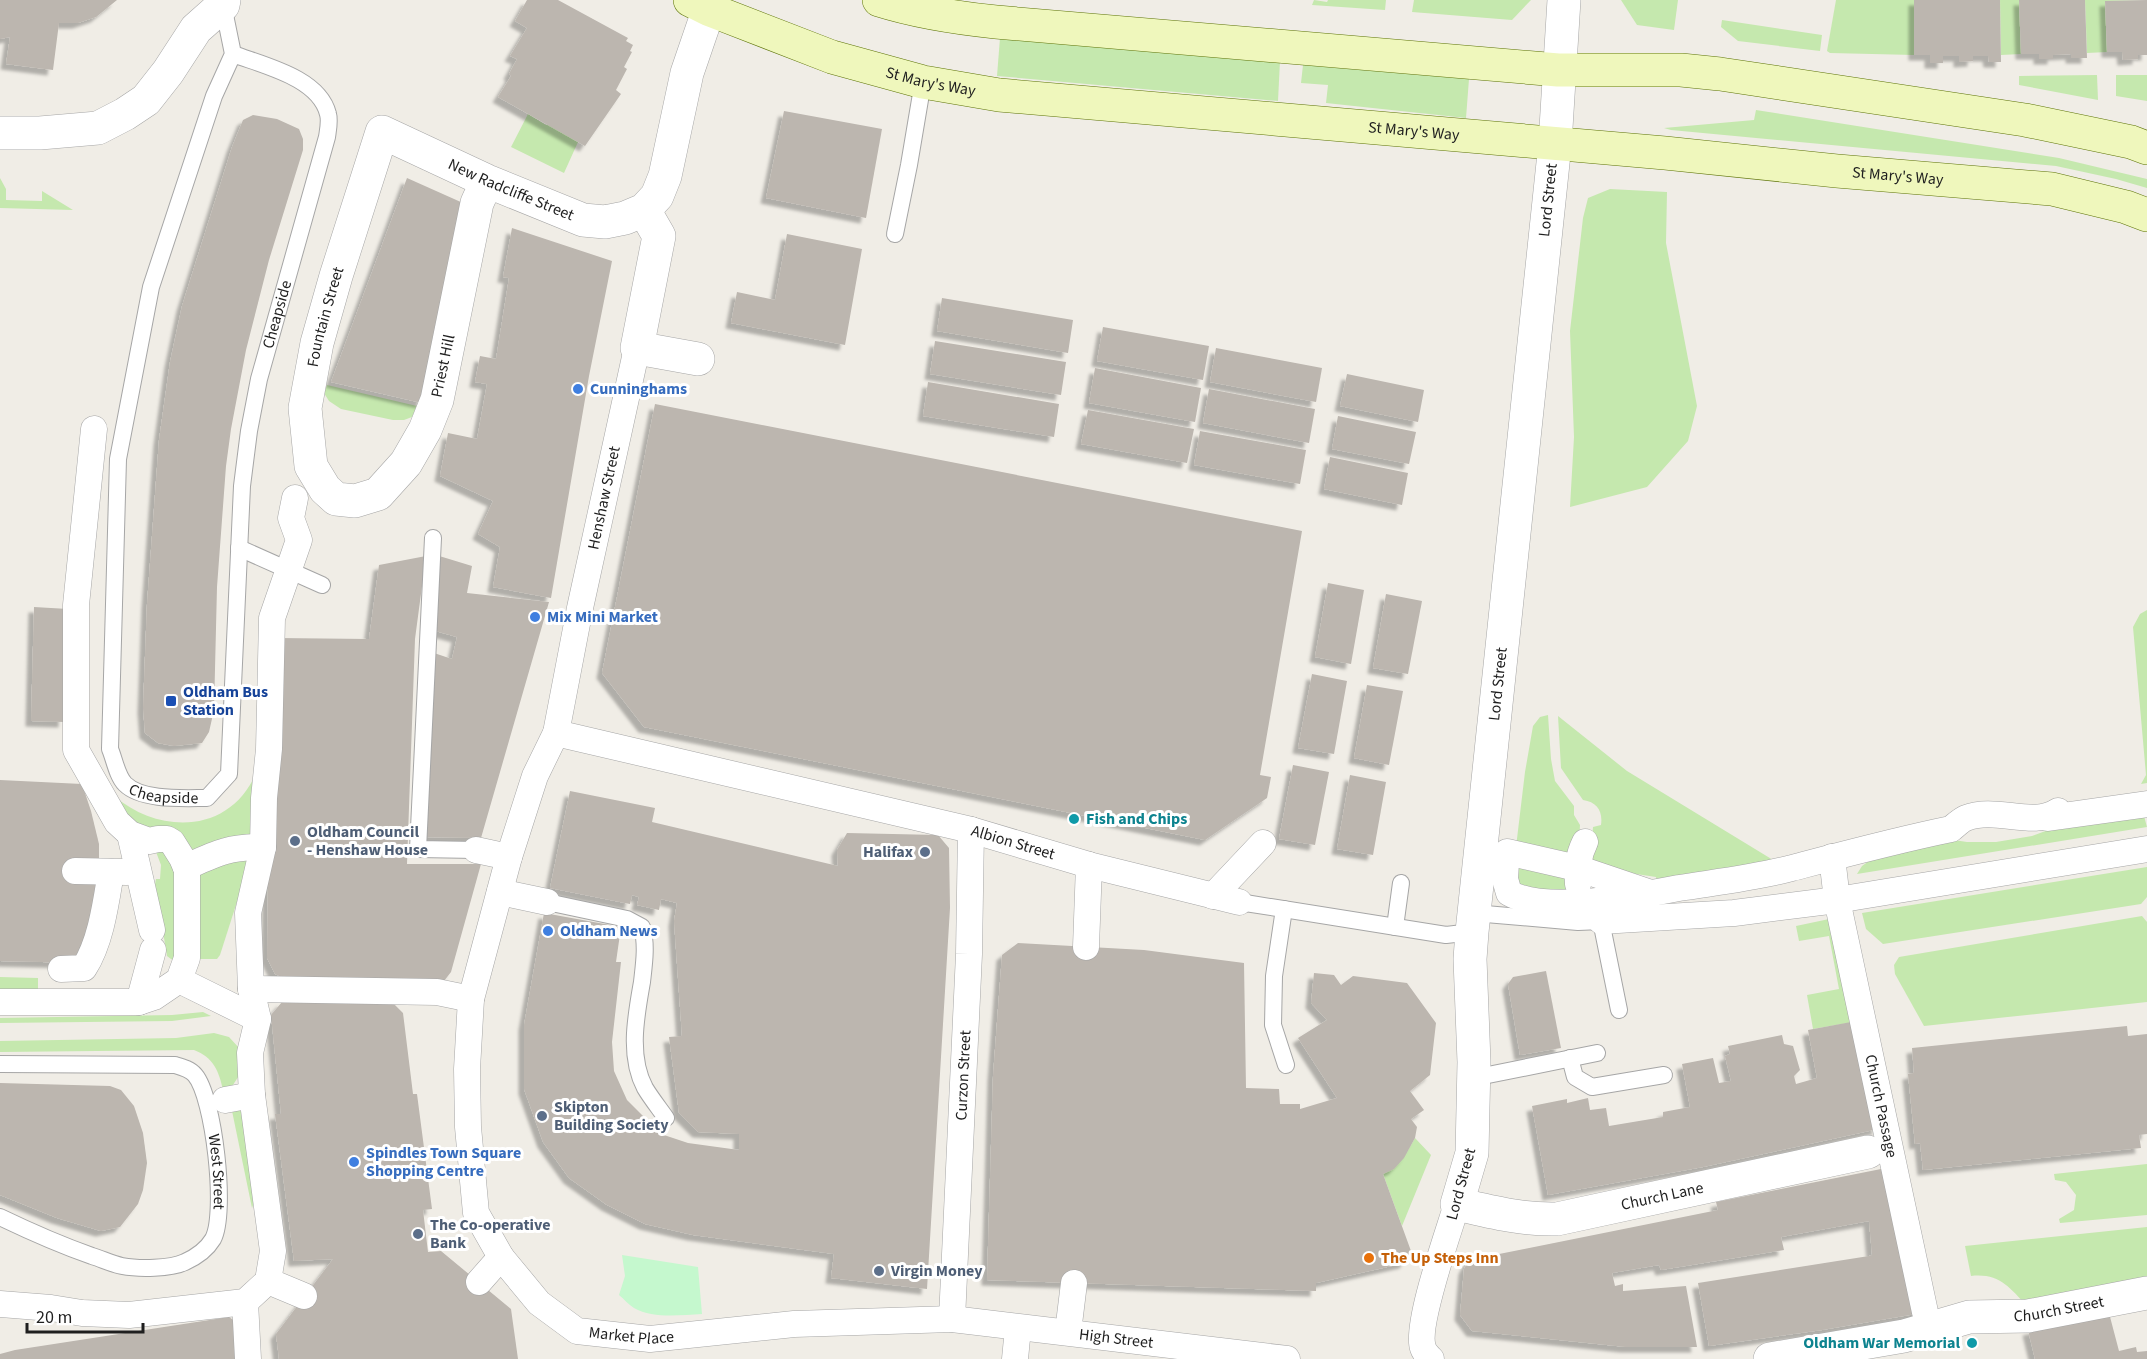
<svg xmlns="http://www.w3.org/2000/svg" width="2147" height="1359" font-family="'Source Sans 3',sans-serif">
	<defs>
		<filter id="shadow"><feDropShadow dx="-5.5" dy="5.5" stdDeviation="1.5" flood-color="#0004"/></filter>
	</defs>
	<rect width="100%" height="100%" fill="#f0ede6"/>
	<g fill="#c5e8ae">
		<polygon points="1314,0 1327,2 1328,0 1386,0 1385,10 1312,5"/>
		<polygon points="1414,0 1531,0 1512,20 1412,12"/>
		<polygon points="1621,0 1678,0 1674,30 1637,25"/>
		<polygon points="1836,0 1914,0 1914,55 1830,53 1827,51"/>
		<polygon points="2000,0 2019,0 2021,54 2001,55"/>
		<polygon points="2085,0 2147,0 2105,1 2107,52 2087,53"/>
		<polygon points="1722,20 1822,35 1820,51 1738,41 1721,27"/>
		<polygon points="1000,38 1280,61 1278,101 997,76"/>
		<polygon points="1303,65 1469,79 1466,118 1326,103 1328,85 1301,83"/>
		<polygon points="2097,75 2098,100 2019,85 2019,76"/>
		<polygon points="2116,75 2147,75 2147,101 2116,96"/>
		<polygon points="1756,110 2059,158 2147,179 2147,188 2116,179 2056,166 1671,130 1664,128 1754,120"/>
		<polygon points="528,114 546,125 548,124 578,142 564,173 511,147"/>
		<polygon points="0,178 6,189 6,200 42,201 42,191 73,210 0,208"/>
		<polygon points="1610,189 1667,192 1666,243 1697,406 1688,441 1647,487 1570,507 1574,437 1570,331 1583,218 1588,198"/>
		<polygon points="327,385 417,406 412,417 404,420 393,420 341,409 329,401 324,393"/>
		<polygon points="2147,610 2147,783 2141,784 2146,775 2133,627 2140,614"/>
		<polygon points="1548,715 1551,759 1555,781 1574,806 1574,815 1580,825 1579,842 1571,860 1516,847 1525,772 1533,726 1540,717"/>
		<path d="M1558 716 1627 771 1778 863 1658 885 1656 877 1590 867 1593 827 1601 825C1603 811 1597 802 1583 800L1561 768Z"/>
		<path d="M256 773 257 834 197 855 159 831 125 821 114 796C160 835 230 834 256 773Z"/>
		<polygon points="2144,816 2147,827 1857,874 1862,866 1876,856 1947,839 1967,842 1996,842 2032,836 2051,829"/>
		<polygon points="153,844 179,862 175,962 167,956 155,884 156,879 160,879 161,865"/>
		<polygon points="251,858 220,955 217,959 198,959 193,869"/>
		<polygon points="1515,863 1571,874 1572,895 1529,893 1514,880"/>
		<polygon points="2147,867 2147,897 2141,904 1883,944 1866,929 1862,913"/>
		<polygon points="2142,916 2147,922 2147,1002 1924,1026 1895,974 1894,965 1899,957"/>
		<polygon points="1834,918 1854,1022 1813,1029 1807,995 1839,989 1829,936 1799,941 1796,926"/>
		<polygon points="0,977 38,978 38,996 0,995"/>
		<polygon points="203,1012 211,1016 172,1021 0,1023 0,1018 172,1015"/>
		<path d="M214 1033 229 1037 240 1049V1074L231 1088 223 1090C219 1071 213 1057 194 1050L0 1052V1041L176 1038Z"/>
		<polygon points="231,1106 244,1113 257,1194 252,1208"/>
		<path d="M1415 1138 1431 1155 1402 1226 1383 1174C1400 1166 1406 1154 1415 1138Z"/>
		<polygon points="2147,1164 2147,1215 2060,1223 2059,1219 2074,1210 2076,1195 2066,1182 2055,1180 2054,1174"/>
		<path d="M2147 1227V1280L2027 1306C2009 1287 1999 1273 1971 1276L1965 1246Z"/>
	</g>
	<path fill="#c5f8ce" d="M622 1255 698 1267 702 1314C681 1315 653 1319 634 1308 629 1305 624 1299 619 1295L625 1276Z"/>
	<g fill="#bcb6af" filter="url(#shadow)">
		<polygon points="0,0 117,0 96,17 78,23 59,23 53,70 6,64 10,37 0,39"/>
		<polygon points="527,0 558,0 628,38 626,41 633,45 630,51 632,52 624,67 627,69 616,90 621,94 585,146 498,97 511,76 509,74 517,59 510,56 527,28 515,21"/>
		<polygon points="1914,0 2000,0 2001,62 1989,62 1988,56 1973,56 1973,61 1959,62 1959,56 1943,56 1943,63 1930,63 1930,55 1914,55"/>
		<polygon points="2019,0 2085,0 2087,58 2071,58 2071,54 2053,55 2053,59 2039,59 2039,54 2021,54"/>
		<polygon points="2147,0 2147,55 2138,55 2138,59 2123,60 2122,52 2107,52 2105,1"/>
		<polygon points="784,111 882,129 866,218 766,198"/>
		<polygon points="253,115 277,119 299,129 303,139 303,150 269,260 246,350 231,429 226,466 217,587 214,710 209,732 202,743 174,746 158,743 145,733 143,708 147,604 159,440 170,362 182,306 232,147 243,120"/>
		<polygon points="407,178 463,203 422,403 331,382"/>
		<polygon points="512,228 612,261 589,376 551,598 493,587 500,547 478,534 493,501 440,476 448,433 477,439 487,384 475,382 480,356 496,359 509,278 503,277"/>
		<polygon points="787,234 862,249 845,345 731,323 737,292 775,300"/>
		<polygon points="942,298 1073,320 1068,353 937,331"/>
		<polygon points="1103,327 1209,346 1203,380 1097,361"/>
		<polygon points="935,341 1066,362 1061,395 930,374"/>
		<polygon points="1216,348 1322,368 1316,402 1210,382"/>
		<polygon points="1095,368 1201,388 1195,422 1089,403"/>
		<polygon points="1347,374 1424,390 1418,422 1340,406"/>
		<polygon points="928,382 1059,404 1054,437 923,416"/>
		<polygon points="1209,389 1315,409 1309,443 1203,423"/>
		<polygon points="655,404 1302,531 1260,775 1271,777 1267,798 1205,840 644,727 602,673"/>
		<polygon points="1088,410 1194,429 1187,463 1081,444"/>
		<polygon points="1338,416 1416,432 1409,464 1332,449"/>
		<polygon points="1200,431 1306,450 1300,484 1194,465"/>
		<polygon points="1330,457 1408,473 1402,505 1324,489"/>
		<polygon points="436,555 472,566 467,593 549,602 481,838 425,837 431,652 452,659 457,637 432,630"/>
		<polygon points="426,556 415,639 407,864 481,864 451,972 444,981 288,980 275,974 267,958 269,816 277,638 369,639 379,565"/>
		<polygon points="1328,583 1364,590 1351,664 1315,657"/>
		<polygon points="1386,594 1422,601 1408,674 1373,668"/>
		<polygon points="34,607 68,609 64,722 31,721"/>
		<polygon points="1312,674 1347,681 1334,754 1298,748"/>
		<polygon points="1367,685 1403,691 1389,765 1354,758"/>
		<polygon points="1293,765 1329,772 1315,845 1279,839"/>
		<polygon points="1350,775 1386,782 1373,855 1337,849"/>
		<polygon points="0,780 82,784 91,811 99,844 99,878 84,963 0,961"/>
		<polygon points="570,791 655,808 652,822 838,866 837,850 847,833 938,835 949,848 950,908 927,1289 831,1278 834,1254 693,1235 645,1224 607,1205 569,1178 543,1142 524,1089 524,1025 544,913 621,927 616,962 621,962 612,1042 614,1071 627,1100 661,1134 688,1143 739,1150 739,1134 698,1132 679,1113 669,1037 682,1036 674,921 677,903 661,899 659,910 637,905 639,897 632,895 630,904 550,888"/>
		<polygon points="1018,943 1144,950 1244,963 1246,1088 1279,1089 1280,1104 1300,1104 1300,1109 1337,1098 1298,1038 1327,1020 1311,1003 1314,973 1334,975 1341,985 1353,976 1407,983 1436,1023 1430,1075 1410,1091 1424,1110 1411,1119 1417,1127 1415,1138 1404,1158 1394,1169 1383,1174 1411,1251 1405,1263 1316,1283 1316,1291 987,1280 993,1076 1002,955"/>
		<polygon points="1546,971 1561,1048 1520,1055 1508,984 1513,977"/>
		<polygon points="282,1002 394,1004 403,1013 413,1094 417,1094 432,1209 423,1210 428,1252 441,1251 511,1309 518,1359 279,1359 276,1334 333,1259 294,1261 275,1114 281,1114 271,1015"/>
		<polygon points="1851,1022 1878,1129 1703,1167 1548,1195 1532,1106 1567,1099 1567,1103 1588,1098 1590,1110 1606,1108 1609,1126 1663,1117 1663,1112 1690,1107 1682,1064 1713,1058 1719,1083 1731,1081 1725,1056 1730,1054 1728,1046 1782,1035 1784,1044 1793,1046 1800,1070 1794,1076 1796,1084 1817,1078 1808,1030"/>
		<polygon points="2127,1026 2128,1036 2147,1034 2147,1134 2139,1135 2141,1148 1923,1170 1920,1143 1915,1144 1908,1074 1914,1073 1912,1048"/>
		<polygon points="0,1083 110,1086 121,1090 134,1106 143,1133 147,1163 143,1190 138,1204 120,1227 101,1231 57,1218 0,1195"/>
		<polygon points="1891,1167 1921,1313 1822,1330 1709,1346 1698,1283 1869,1256 1872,1255 1869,1221 1781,1237 1784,1250 1661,1270 1659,1265 1612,1273 1615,1286 1623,1284 1623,1291 1686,1286 1697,1347 1626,1347 1482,1332 1472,1331 1460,1315 1464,1269 1469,1260 1718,1210 1716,1202"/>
		<polygon points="2109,1313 2119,1351 2136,1347 2137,1352 2147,1351 2147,1359 2035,1359 2028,1330"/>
		<polygon points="229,1317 239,1324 239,1359 0,1359 0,1354 15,1350"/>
	</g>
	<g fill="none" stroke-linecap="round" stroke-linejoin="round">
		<defs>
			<g id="service">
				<path id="s1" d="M223 5 233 54 214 96 151 287 118 459 110 749C114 758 117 776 125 784 142 801 184 798 207 798L229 774 242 486 249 431 259 379 327 137C328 130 330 121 328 114 319 78 265 66 233 54"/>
				<polyline points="895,234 909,165 923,82"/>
				<polyline points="433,538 418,849 476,850"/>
				<polyline points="239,548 322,585"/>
				<path d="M547 902 627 919 642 927C647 945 644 964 642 982 636 1016 628 1056 645 1088 651 1098 659 1108 666 1118"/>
				<polyline points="1239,902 1446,935 1472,932"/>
				<polyline points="1284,909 1274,976 1273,1025 1286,1065"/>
				<polyline points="1474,913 1578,922 1601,921 1619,1010"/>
				<polyline points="1395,927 1401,883"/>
				<polyline points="1570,1058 1575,1077 1592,1087 1664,1075"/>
				<path id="s2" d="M0 1064 175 1065C182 1067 190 1069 195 1075 214 1097 227 1213 213 1239 207 1249 196 1257 185 1262 171 1269 138 1269 122 1266 112 1264 102 1259 92 1256 61 1245 29 1231 0 1217"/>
				<polyline points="1473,1078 1597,1053"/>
			</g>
			<g id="pedestrian">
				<path id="s3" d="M637 348 580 608 556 733 535 776 509 857 471 999 467 1069 468 1127 476 1213 501 1257 539 1303 577 1331 650 1339 794 1324 952 1319 1287 1359"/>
				<path id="s4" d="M556 733 971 830 1089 865 1239 902"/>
				<polyline points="2048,818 2147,804"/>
				<polyline points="130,834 152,930"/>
				<polyline points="476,850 509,857"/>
				<polyline points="1507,852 1577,868 1648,892"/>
				<path id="s5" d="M1832 857 1837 900 1925 1312"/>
				<path d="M1506 862 1505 879 1509 893C1546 914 1638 896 1679 888 1717 882 1755 878 1792 868 1845 854 1897 840 1951 829 1956 825 1961 820 1966 818 1996 806 2033 828 2058 811"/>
				<path d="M186 867C217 853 228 847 263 847"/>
				<polyline points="75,871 127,872"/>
				<path d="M1578 884C1577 868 1578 856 1585 842"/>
				<polyline points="500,892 547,902"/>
				<polyline points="1213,896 1263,843"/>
				<polyline points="1601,921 1734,913 1837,900 2147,849"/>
				<polyline points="1086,947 1089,865"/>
				<path d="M61 969 84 968C101 942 106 902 111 872"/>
				<polyline points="179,980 258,1019"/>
				<polyline points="251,989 437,992 471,999"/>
				<polyline points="0,1002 139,1002 154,997 179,980 187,958 187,870 182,858 172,842 167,839 158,839 149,841 130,834 117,822 76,750 76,605 94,429"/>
				<polyline points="139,1002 153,950"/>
				<polyline points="225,1100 252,1095"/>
				<polyline points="268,1281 304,1296"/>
				<polyline points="479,1282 501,1257"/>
				<polyline points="245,1302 248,1359"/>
				<polyline points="0,1304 51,1308 82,1313 129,1315 245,1302 268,1281 273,1251 252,1095 250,1053 258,1019 251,989 248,913 263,847 264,798 269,749 272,618 299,540 291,518 295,498"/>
				<path id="s6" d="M952 1319 969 954 971 830"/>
				<polyline points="1068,1332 1074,1283"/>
				<polyline points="1015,1359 1018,1328"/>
				<path d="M1431 1359C1428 1356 1424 1351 1423 1348 1415 1325 1449 1231 1457 1204"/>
			</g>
			<g id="minor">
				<path id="s7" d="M1564 0 1555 144 1472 932 1470 959 1474 1062 1472 1153 1457 1204C1491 1212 1523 1220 1557 1219L1868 1152"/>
				<polyline points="0,133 40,133 98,128 125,114 146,100 168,72 196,29 223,5 224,0"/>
				<path id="s8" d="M487 181 477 203 437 400 425 430 406 463 378 494 355 501 336 499 325 489 311 466 305 408 317 343 336 276 382 132 487 181 583 220 605 222 625 218 644 210 657 196 665 176 687 73 712 0"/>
				<polyline points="644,210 659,236 637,348 698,359"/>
				<path id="s9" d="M1770 1359 1904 1336 1969 1317 2028 1316 2147 1293"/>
			</g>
			<g id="secondary">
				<path id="s10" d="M690 0 708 9 832 57 923 82 999 95 1665 153 1837 171 2052 189 2126 207 2147 215"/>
				<path d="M879 0C917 12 957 18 996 22L1558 70H1681L1720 74 2025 120 2131 142 2147 148"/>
			</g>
		</defs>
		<use href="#service" stroke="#a6a6a6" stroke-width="18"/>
		<use href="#pedestrian" stroke="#a6a6a6" stroke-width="27"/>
		<use href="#minor" stroke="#a6a6a6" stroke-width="34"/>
		<use href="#secondary" stroke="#5e7409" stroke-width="34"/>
		<use href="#service" stroke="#fff" stroke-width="16"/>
		<use href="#pedestrian" stroke="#fff" stroke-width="26"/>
		<use href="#minor" stroke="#fff" stroke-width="33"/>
		<use href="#secondary" stroke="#eff7bc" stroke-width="33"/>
	</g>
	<g fill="#3f7fe0" stroke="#fff" stroke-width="2">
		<circle cx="578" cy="389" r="6"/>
		<circle cx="535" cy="617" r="6"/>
		<circle cx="548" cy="931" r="6"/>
		<circle cx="354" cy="1162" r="6"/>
	</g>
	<rect fill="#1a4fb4" stroke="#fff" stroke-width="2" x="165" y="695" width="12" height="12" rx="3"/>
	<g fill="#0f9aa8" stroke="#fff" stroke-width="2">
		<circle cx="1074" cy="819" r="6"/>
		<circle cx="1972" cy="1343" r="6"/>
	</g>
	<g fill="#5c6f8a" stroke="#fff" stroke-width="2">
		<circle cx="295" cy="841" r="6"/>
		<circle cx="925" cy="852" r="6"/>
		<circle cx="542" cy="1116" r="6"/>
		<circle cx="418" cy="1234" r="6"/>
		<circle cx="879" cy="1271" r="6"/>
	</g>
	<circle fill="#e8710a" stroke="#fff" stroke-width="2" cx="1369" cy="1258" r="6"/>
	<g text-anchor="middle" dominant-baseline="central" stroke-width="6" stroke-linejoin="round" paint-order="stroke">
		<g font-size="16" fill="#1f1f1f" stroke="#fff">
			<text stroke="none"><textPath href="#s10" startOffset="255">St Mary's Way</textPath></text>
			<text stroke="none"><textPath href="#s10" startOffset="741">St Mary's Way</textPath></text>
			<text stroke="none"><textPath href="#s10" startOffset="1227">St Mary's Way</textPath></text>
			<text stroke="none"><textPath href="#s8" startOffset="909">New Radcliffe Street</textPath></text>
			<text transform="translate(1548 200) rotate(-84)">Lord Street</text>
			<text stroke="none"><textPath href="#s1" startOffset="1382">Cheapside</textPath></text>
			<text stroke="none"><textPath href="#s8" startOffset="574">Fountain Street</textPath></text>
			<text transform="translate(443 366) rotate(-78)">Priest Hill</text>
			<text transform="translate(604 498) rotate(-78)">Henshaw Street</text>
			<text transform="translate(1498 684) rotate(-84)">Lord Street</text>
			<text stroke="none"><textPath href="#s1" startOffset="842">Cheapside</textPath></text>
			<text stroke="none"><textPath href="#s4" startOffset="470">Albion Street</textPath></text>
			<text stroke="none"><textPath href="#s6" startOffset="244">Curzon Street</textPath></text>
			<text stroke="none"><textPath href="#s5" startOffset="254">Church Passage</textPath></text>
			<text stroke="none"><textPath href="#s2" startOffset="298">West Street</textPath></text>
			<text transform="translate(1461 1184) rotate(-75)">Lord Street</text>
			<text stroke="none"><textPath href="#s7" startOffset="1420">Church Lane</textPath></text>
			<text stroke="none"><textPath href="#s9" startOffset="294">Church Street</textPath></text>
			<text stroke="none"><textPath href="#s3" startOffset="1100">Market Place</textPath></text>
			<text stroke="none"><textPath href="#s3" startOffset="1587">High Street</textPath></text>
		</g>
		<g font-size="16" font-weight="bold" fill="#366cbe" stroke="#fff" text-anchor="start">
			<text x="590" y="389">Cunninghams</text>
			<text x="547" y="617">Mix Mini Market</text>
			<text x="560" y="931">Oldham News</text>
			<text x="366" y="1153">Spindles Town Square<tspan x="366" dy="18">Shopping Centre</tspan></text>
		</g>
		<g font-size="16" font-weight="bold" fill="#164399" stroke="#fff" text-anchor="start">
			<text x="183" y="692">Oldham Bus<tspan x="183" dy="18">Station</tspan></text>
		</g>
		<g font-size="16" font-weight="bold" fill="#0d838f" stroke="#fff" text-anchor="start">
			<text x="1086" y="819">Fish and Chips</text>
			<text x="1960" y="1343" text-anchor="end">Oldham War Memorial</text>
		</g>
		<g font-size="16" font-weight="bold" fill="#4e5e75" stroke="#fff" text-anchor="start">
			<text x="307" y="832">Oldham Council<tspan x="307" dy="18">- Henshaw House</tspan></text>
			<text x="913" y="852" text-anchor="end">Halifax</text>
			<text x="554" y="1107">Skipton<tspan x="554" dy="18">Building Society</tspan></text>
			<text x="430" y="1225">The Co-operative<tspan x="430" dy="18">Bank</tspan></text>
			<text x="891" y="1271">Virgin Money</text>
		</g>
		<g font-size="16" font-weight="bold" fill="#c56008" stroke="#fff" text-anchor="start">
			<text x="1381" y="1258">The Up Steps Inn</text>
		</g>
	</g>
	<path d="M27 1323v9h116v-9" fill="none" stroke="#1f1f1f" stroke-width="3"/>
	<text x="36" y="1323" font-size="18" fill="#1f1f1f" stroke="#ffffff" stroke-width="4.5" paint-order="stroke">20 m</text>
</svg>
